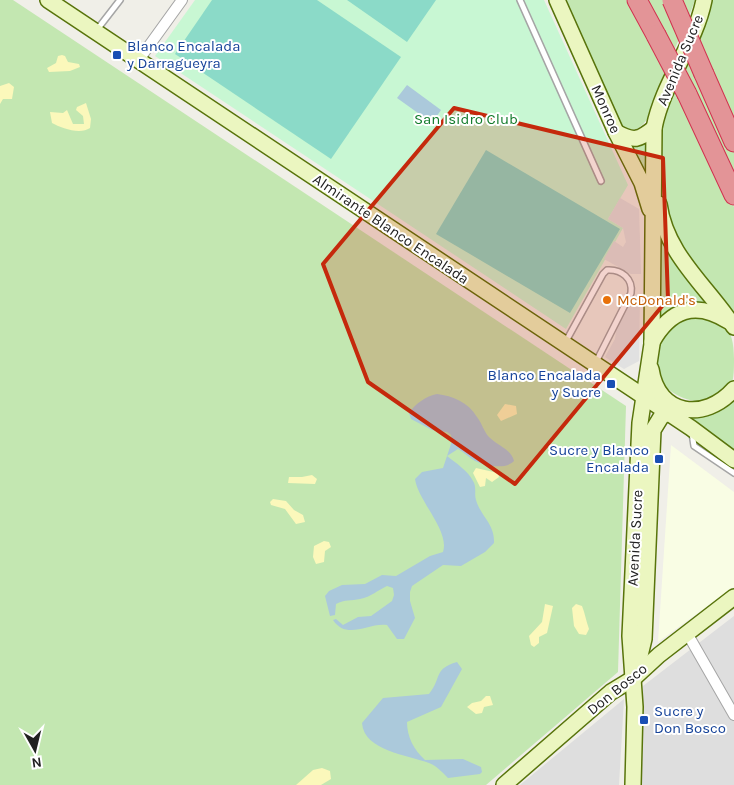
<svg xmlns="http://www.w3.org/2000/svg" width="734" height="785" font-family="Karla,sans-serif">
	<rect width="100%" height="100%" fill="#f0efe8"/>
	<g fill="#dedede">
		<polygon points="734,616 734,785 641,785 643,686"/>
		<polygon points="624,699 619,785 520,785"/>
	</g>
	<polygon fill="#f9fde4" points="671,445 734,492 734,587 658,642"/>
	<g fill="#c3e7b1">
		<polygon points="0,0 13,0 626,406 618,672 486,785 0,785"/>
		<path d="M562 0H626L660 50 665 31 648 0H695C686 26 674 49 664 74 657 89 654 116 641 126 633 133 623 129 616 124Z"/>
		<polygon points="706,0 734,0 734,122 707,59 734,151 734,175 685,96 734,207 734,319 676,242 664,207 660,162 661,125"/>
		<polygon points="646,143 646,179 628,147"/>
		<polygon points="660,225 714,307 679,306 656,319"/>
		<path d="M690 317C723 319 734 325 734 359 734 367 734 379 731 386 714 409 683 404 665 386 649 370 653 337 672 325 678 322 684 320 690 317Z"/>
		<polygon points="734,399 734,453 685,414 716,410"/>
	</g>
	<g fill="#fbf8bb">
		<polygon points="62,55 65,56 68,62 79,64 80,67 70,71 49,72 47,68 56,63 58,56"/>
		<polygon points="9,83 14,87 12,99 3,99 0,104 0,86"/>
		<path d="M86 103 91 119 90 128C80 135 61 128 52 123L50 112 63 113 67 110 73 124H84L83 116 76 110 77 107Z"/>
		<polygon points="505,404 516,406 517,414 501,421 497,415"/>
		<polygon points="476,468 498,473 499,477 492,482 486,478 485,486 480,487 473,473"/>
		<polygon points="312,475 317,479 315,484 288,483 289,477 302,477"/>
		<polygon points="273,499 286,501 294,510 303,515 305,522 296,524 285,509 271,505 270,502"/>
		<polygon points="324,541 329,542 331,547 325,551 324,562 316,564 313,557 314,546"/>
		<polygon points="545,604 553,606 547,633 539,637 539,643 534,647 531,645 529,636 542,622"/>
		<path d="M576 604 582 606C585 613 586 621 589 629L586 635 579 634 574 626 572 608Z"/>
		<polygon points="486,696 490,696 493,705 484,707 482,713 476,714 467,707 472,703 481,701"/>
		<polygon points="322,768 330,771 331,779 321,785 296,785 313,770"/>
	</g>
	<polygon fill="#c8f7d3" points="195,0 544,0 628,185 608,219 623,228 566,329 155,56"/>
	<g fill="#8bdac8">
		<polygon points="212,0 317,0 401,57 331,159 175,54"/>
		<polygon points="347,0 436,0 407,42"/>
		<polygon points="486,150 620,229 570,313 436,234"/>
	</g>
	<g fill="#e1e1e1">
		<polygon points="620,198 639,209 641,274 631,274 604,259 614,241 623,247 626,242 623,228 608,219"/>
		<polygon points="633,298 640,298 639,361 624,369 605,357 615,339 617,324"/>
	</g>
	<g fill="#abc9db">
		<polygon points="407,85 441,110 432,123 397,98"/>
		<path d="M437 394C453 396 468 402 477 417 482 423 484 432 489 437 498 446 511 449 514 461 505 470 486 466 475 461 469 458 464 452 458 449L447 456C456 463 468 471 473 481 477 487 474 494 476 500 481 517 495 524 494 543L485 552 461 566 443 565 412 586 410 592V601L415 618 404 639H397L387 625C369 622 347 641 333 620L336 619 343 625 358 617 371 616 392 601 394 595 393 588 387 586C378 590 371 597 360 599 351 601 345 599 336 604L335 615 330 616 325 596 329 591 342 585 365 584 382 575 396 576 430 556 443 552C450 531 418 501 415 479L422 472 443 468 452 441 451 435 447 432 432 430 411 419 409 413C415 404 426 396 437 394Z"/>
		<path d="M457 662 462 669 441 707 407 722C407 737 414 750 425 760L463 759 481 767 482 772 480 774 448 778C442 772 437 766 429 763 408 755 364 751 362 723L383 698 429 694C442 678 433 669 457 662Z"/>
	</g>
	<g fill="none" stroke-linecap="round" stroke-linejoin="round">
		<defs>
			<g id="lane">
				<polyline points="520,0 601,181"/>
				<polyline points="96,31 120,0"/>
				<path d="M565 343 603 274 607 270C622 269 633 279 631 293L596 362"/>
				<polyline points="692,433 694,446 734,473"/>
			</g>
			<g id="street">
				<polyline points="138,61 182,0"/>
				<polyline points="687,633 734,715"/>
			</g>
			<g id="secondary">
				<polyline points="48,0 691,428 734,460"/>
				<polyline points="557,0 616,132 642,183 650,209"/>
				<path d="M616 132C634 142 639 140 654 128"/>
				<path d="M659 204C666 255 707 286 734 327"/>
				<path d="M652 342C670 310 695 300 728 321"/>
				<path d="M651 369C658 416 705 422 734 389"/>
				<polyline points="636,672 644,639 653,430 661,417 675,408"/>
				<polyline points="504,785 611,692 634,678 659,655 734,597"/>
				<path d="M633 785 635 707 630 636 640 423 652 344 654 128C663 82 695 45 704 0"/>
			</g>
			<g id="highway">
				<polyline points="637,0 656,35"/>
				<polyline points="704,74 734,142"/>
				<polyline points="687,94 734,195"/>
			</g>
		</defs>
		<use href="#lane" stroke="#a5a5a5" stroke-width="8"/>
		<use href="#street" stroke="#a5a5a5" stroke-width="12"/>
		<use href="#secondary" stroke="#58740b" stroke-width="18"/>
		<use href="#highway" stroke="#d1324f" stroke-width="21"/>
		<use href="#lane" stroke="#fff" stroke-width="5"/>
		<use href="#street" stroke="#fff" stroke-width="10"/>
		<use href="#secondary" stroke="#ebf6c0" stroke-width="15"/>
		<use href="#highway" stroke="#e39497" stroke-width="19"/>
		<defs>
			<g id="highway-bridge">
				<polyline points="672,0 704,74"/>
				<polyline points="656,35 687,94"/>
			</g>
		</defs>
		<use href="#highway-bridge" stroke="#d1324f" stroke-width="21" stroke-linecap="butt"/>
		<use href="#highway-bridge" stroke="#e39497" stroke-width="19"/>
	</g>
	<path fill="#c5290c" fill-opacity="0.2" stroke="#c5290c" stroke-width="4" stroke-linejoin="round" d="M454 108 663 158 668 299 515 484 368 382 323 264Z"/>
	<g fill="#1a4fb4" stroke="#fff" stroke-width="2">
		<rect x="112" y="50" width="10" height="10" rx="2.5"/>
		<rect x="606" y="379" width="10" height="10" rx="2.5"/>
		<rect x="654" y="454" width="10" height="10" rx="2.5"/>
		<rect x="639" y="715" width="10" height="10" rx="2.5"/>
	</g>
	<circle fill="#e8710a" stroke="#fff" stroke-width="2" cx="607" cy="300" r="5"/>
	<g text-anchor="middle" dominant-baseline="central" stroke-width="4" stroke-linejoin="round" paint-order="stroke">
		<g font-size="15" fill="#164399" stroke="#fff" text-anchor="start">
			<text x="127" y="46">Blanco Encalada<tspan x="127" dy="17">y Darragueyra</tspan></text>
			<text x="601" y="375" text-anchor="end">Blanco Encalada<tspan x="601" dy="17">y Sucre</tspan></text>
			<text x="649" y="450" text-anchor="end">Sucre y Blanco<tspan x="649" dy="17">Encalada</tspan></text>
			<text x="654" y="711">Sucre y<tspan x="654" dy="17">Don Bosco</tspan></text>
		</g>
		<g font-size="15" fill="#212121" stroke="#fff">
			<text transform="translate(680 60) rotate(-67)">Avenida Sucre</text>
			<text transform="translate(606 109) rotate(66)">Monroe</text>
			<text transform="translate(391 229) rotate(34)">Almirante Blanco Encalada</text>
			<text transform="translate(635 538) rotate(-87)">Avenida Sucre</text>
			<text transform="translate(617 689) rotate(-39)">Don Bosco</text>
		</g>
		<g font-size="15" fill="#127b2b" stroke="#fff">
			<text x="466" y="119">San Isidro Club</text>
		</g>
		<g font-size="15" fill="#c56008" stroke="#fff" text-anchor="start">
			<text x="617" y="300">McDonald's</text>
		</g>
	</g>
	<g transform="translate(35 750) rotate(172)" stroke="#ffffff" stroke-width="4" paint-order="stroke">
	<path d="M0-4L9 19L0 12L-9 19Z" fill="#212121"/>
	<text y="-8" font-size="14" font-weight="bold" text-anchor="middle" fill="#212121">N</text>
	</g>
</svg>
